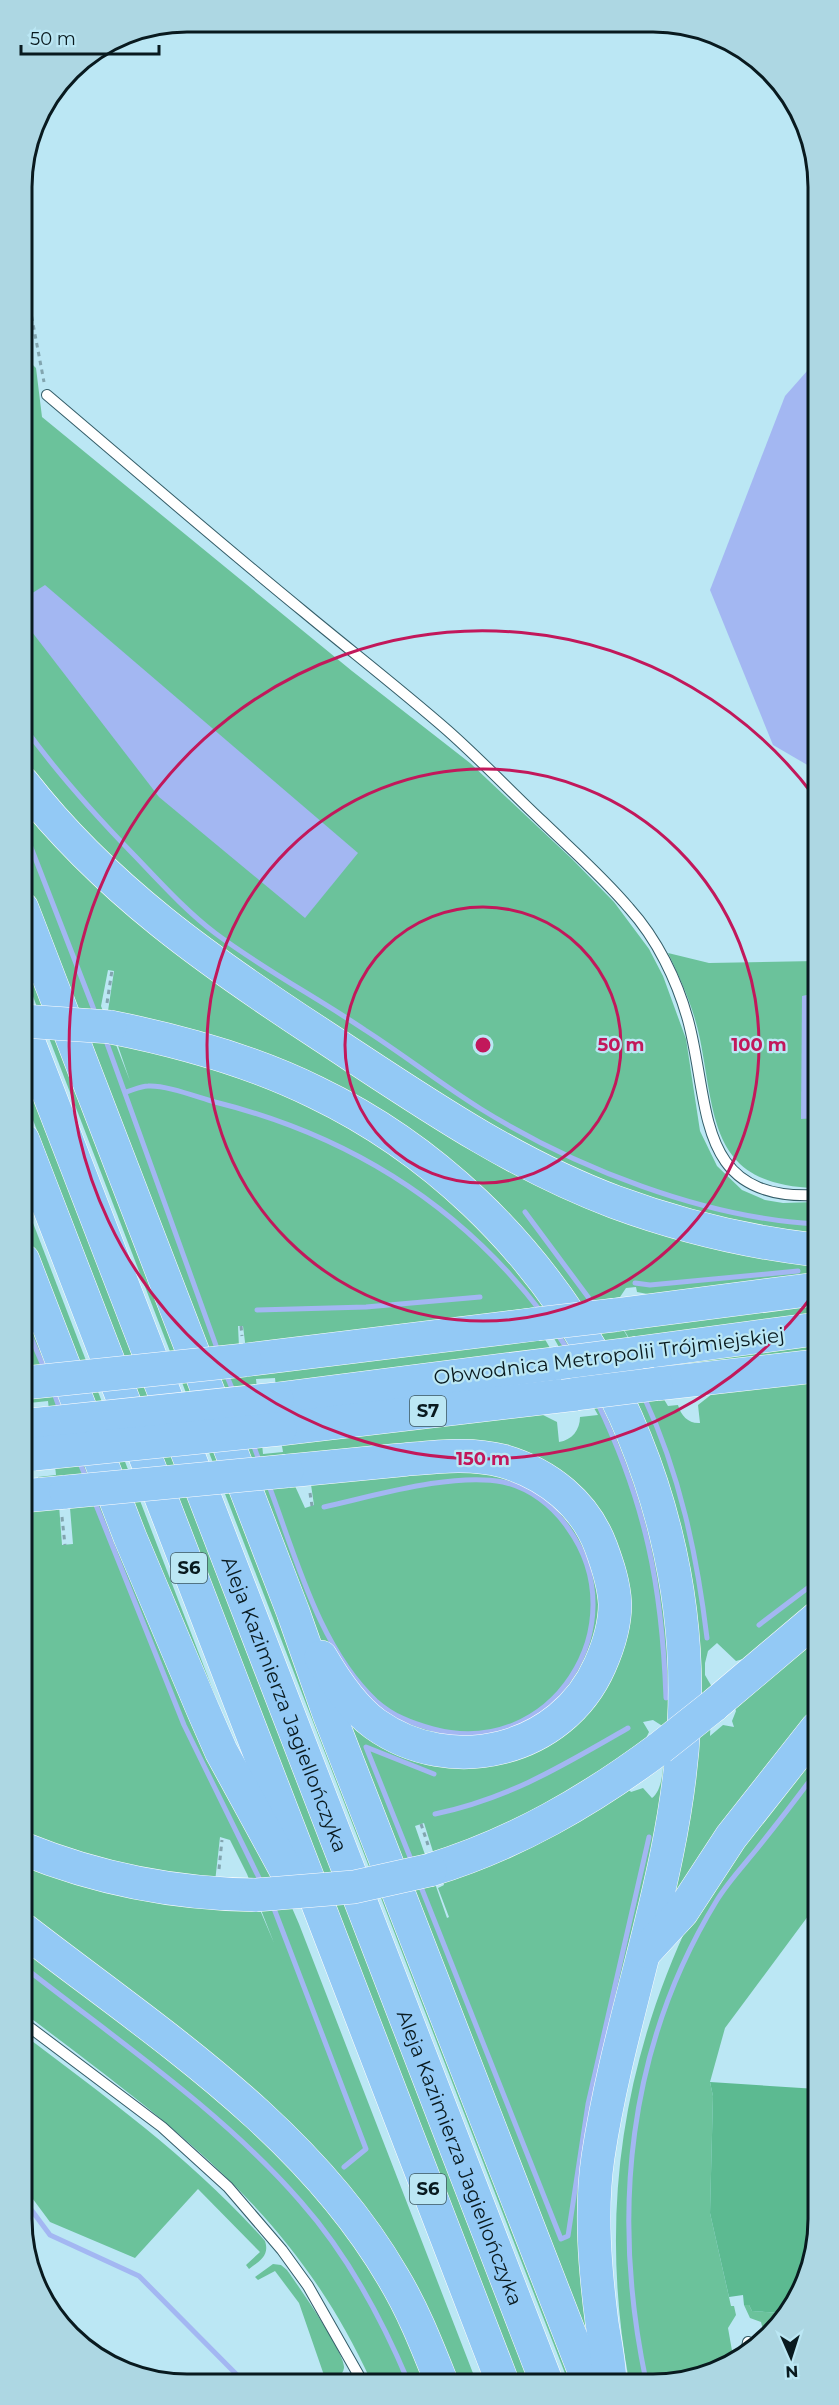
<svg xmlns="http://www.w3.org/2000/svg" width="839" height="2405" font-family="Montserrat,sans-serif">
	<rect width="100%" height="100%" fill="#bbe7f4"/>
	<g fill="#6bc29b" fill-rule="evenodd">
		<polygon points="22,354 36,368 42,417 352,671 470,763 572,859 614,902 649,949 663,976 686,1039 700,1131 717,1166 742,1190 765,1200 783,1203 816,1202 816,1235 713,1217 633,1192 560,1162 481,1119 283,992 161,904 90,838 22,756"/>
		<path d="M22 800C113 908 208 974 325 1051 396 1097 466 1145 542 1182 628 1225 721 1250 816 1261V1279L654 1299 653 1295 637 1292 636 1287 626 1288 620 1297 606 1299 648 1373 643 1363 816 1340V1355L648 1373 668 1406 678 1405C681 1416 689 1424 700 1423L698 1405 712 1394 816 1382 817 1605 753 1660 750 1657 736 1661 717 1643 708 1651 705 1663V1675L712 1687 710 1736 723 1725 734 1727 732 1721 736 1711 735 1708 817 1638V1717L726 1834 671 1915 669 1912C688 1833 703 1753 700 1672 687 1325 445 1069 108 1011L114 971 108 970 101 1006 130 1081 115 1037C463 1097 705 1403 671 1757 660 1868 621 1973 601 2083 584 2178 583 2271 599 2366L597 2370 592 2367 340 1713 343 1709C359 1723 374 1738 393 1748 544 1824 695 1640 592 1507 570 1479 540 1459 506 1450 468 1440 427 1447 389 1452 354 1456 319 1460 285 1464L305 1508 314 1505 310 1478C369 1471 436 1454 495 1467 534 1476 571 1502 590 1538 657 1676 494 1813 374 1713 345 1688 324 1651 309 1616L22 876ZM536 1307 598 1415 580 1417C580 1430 572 1440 559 1442L557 1422 541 1414 281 1440 283 1452 263 1454 256 1379 275 1378 276 1388 550 1348 539 1329 275 1362V1367L249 1370 239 1347 238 1326H243L246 1350 501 1318 500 1312ZM653 1720 664 1727C663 1746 667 1787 652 1798L643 1788 631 1792 629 1790C570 1829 510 1860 443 1882L444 1885 438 1888 449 1917 447 1918 415 1826 424 1823 435 1858C512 1831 580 1793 647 1747L644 1742 649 1732 643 1722Z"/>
		<polygon points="22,937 581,2381 568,2381 520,2258 22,968"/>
		<path d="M668 953 709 963 816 961V1188C711 1185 716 1121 700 1039 694 1009 681 980 668 953Z"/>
		<polygon points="23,1071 529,2381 519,2381 23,1094"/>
		<polygon points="23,1197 243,1768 202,1692 23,1229"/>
		<polygon points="23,1288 299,1924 476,2381 455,2381 395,2260 24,1916 24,1866 260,1910 274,1943 247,1874 230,1840 220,1837 215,1882 185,1880 24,1837 23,1508 59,1505 62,1545 73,1544 70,1508 39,1486 38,1477 56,1475 48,1401 29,1403 30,1414 23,1414 23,1408 26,1409 23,1380"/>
		<polygon points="816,1295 816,1313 629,1338 618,1320"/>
		<path d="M817 1743V1904L725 2028 710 2082 713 2096 710 2213 731 2306H734L736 2315 728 2328 734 2362 685 2381H629C599 2217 621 2065 692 1916Z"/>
		<path d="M24 1949C133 2034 252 2114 338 2223 376 2271 401 2326 428 2381H371C293 2209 169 2123 24 2013Z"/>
		<path d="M24 2035C109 2099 194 2161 265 2241 270 2256 259 2261 249 2269L246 2265 260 2252 198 2189 135 2258 50 2222 24 2187Z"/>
		<path d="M273 2264 281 2265 287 2270C297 2284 346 2354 344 2368 343 2376 334 2380 326 2381L299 2303 275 2271 258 2280 255 2277Z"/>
		<polygon points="744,2305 749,2305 752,2311 780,2313 782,2320 765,2338 761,2322 750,2318"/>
	</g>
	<polygon fill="#5cba91" points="710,2082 817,2089 818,2229 806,2281 782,2320 780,2313 752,2311 749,2305 744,2305 743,2295 729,2297 710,2213 713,2096"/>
	<g fill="#a3b7f2">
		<polygon points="815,362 816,770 773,745 710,590 785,396"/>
		<polygon points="45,585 358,853 305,918 159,797 22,619 23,599"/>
		<polygon points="816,993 816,1118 801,1119 802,996"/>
	</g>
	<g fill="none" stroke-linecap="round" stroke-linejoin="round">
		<g stroke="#a3b7f2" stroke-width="5">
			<path d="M22 724C56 772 94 814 135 856 160 882 186 911 215 933 263 969 316 997 365 1030 404 1055 441 1084 481 1109 576 1168 704 1218 816 1224"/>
			<polyline points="25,832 96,1015"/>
			<polyline points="105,1038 218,1351"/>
			<path d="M126 1092C133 1090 141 1086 148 1086 166 1085 197 1097 215 1102 348 1135 458 1203 542 1313"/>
			<polyline points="525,1212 594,1305"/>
			<polyline points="635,1283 650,1285 798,1271"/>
			<polyline points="257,1310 366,1307 480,1297"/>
			<polyline points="23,1319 45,1370"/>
			<polyline points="556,1332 568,1350"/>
			<polyline points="226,1374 234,1393"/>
			<polyline points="53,1390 60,1410"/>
			<path d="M644 1397C680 1474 697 1555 707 1638"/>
			<path d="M597 1402C646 1504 662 1586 666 1698"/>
			<polyline points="253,1444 260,1463"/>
			<polyline points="79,1461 87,1480"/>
			<path d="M268 1483C295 1554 319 1648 376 1701 393 1716 411 1723 433 1729 551 1761 638 1625 568 1528 553 1506 530 1488 503 1482 453 1472 374 1496 324 1507"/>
			<polyline points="94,1500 184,1725 262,1884"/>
			<polyline points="759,1625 817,1581"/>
			<path d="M435 1814C510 1798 562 1766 628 1728"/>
			<polyline points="412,1862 366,1747 434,1774"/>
			<polyline points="419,1882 561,2239 568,2236 588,2104 649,1837"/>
			<polyline points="273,1906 366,2149 344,2167"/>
			<path d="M24 1967C118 2041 222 2111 301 2202 347 2254 381 2317 408 2381"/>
			<polyline points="24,2200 50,2235 139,2276 243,2381"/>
			<path d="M646 2381C611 2214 627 2047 717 1900 728 1882 743 1866 756 1850 777 1824 797 1798 817 1771"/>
		</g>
		<defs>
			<g id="lane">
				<path d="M47 395C132 467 217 541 304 612 351 651 400 689 447 730 480 759 511 792 543 822 572 850 603 877 629 908 657 939 677 980 688 1020 711 1105 694 1201 816 1195"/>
				<polyline points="24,2023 162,2127 228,2187 282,2250 308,2286 362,2381"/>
				<polyline points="746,2353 748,2342"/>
			</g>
			<g id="highway">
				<path d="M22 782C105 889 211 963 323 1036 416 1097 510 1163 615 1202 680 1226 747 1242 816 1250"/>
				<polyline points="22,908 293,1612 329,1714 588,2381"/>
				<path id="s1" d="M23 1027 546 2381"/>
				<path d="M110 1027C181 1041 250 1060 315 1092 551 1205 698 1466 684 1724 677 1872 620 2011 598 2157 590 2211 595 2269 602 2323 605 2342 609 2361 610 2381"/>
				<polyline points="23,1140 502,2381"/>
				<polyline points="23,1260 130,1537 203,1710 221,1751 288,1874"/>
				<polyline points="615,1315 816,1289"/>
				<polyline points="637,1353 816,1329"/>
				<polyline points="245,1360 537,1324"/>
				<polyline points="656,1384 816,1366"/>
				<polyline points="277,1399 559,1363"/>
				<polyline points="280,1429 576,1394"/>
				<path d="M287 1471C325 1467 362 1464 400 1460 434 1457 470 1452 503 1461 548 1474 585 1504 601 1547 608 1566 614 1584 615 1604 615 1625 608 1647 600 1665 562 1752 451 1778 375 1724 352 1707 335 1681 321 1657"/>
				<polyline points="23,1496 66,1492"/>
				<polyline points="713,1706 817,1618"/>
				<path d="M24 1849C98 1879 176 1894 256 1895"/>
				<path d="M430 1870C515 1844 589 1801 660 1748"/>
				<path d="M24 1930C157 2033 307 2129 393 2277 413 2310 427 2346 441 2381"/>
				<polyline points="646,1951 682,1912 731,1837 817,1728"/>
			</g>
		</defs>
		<use href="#lane" stroke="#345d68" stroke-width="12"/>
		<use href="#highway" stroke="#fff" stroke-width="34"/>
		<g stroke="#82a5af" stroke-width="3" stroke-dasharray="4.5 4.5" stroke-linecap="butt">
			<polyline points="21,191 30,308 44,382"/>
			<polyline points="107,1003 112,970"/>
			<polyline points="241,1326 242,1336"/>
			<polyline points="310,1493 312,1506"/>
			<polyline points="62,1517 65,1545"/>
			<polyline points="421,1824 428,1845"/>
			<polyline points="219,1869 222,1840"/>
		</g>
		<use href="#lane" stroke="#fff" stroke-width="10"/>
		<use href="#highway" stroke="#93c9f5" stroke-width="33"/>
		<defs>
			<g id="highway-bridge">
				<polyline points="23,1021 110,1027"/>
				<polyline points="537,1324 615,1315"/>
				<polyline points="559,1363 637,1353"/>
				<polyline points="24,1383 245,1360"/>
				<polyline points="576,1394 656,1384"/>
				<polyline points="31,1425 277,1399"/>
				<polyline points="34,1454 280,1429"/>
				<polyline points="66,1492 287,1471"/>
				<polyline points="660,1748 713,1706"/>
				<polyline points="256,1895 354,1887 430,1870"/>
			</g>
		</defs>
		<use href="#highway-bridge" stroke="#fff" stroke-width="34" stroke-linecap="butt"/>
		<use href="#highway-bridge" stroke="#93c9f5" stroke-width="33"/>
	</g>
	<g fill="none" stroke="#c2185b" stroke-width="3">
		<circle cx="483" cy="1045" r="138"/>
		<circle cx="483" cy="1045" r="276"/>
		<path d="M816 1291A414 414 0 1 1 814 796"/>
	</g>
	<g text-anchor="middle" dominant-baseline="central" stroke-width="4.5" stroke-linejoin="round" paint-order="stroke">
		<g fill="#bbe7f4" stroke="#3e585f" stroke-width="1.5">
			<rect x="410" y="1396" width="36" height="30" rx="4.5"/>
			<rect x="171" y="1553" width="36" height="30" rx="4.5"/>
			<rect x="410" y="2174" width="36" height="30" rx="4.5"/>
		</g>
		<g font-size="18" font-weight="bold" fill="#091a1f">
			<text x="428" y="1411">S7</text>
			<text x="189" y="1568">S6</text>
			<text x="428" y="2189">S6</text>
		</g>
		<g font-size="20" fill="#091a1f" stroke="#bbe7f4">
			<text transform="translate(609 1356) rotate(-7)">Obwodnica Metropolii Trójmiejskiej</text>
			<text stroke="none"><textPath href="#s1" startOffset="726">Aleja Kazimierza Jagiellończyka</textPath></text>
			<text stroke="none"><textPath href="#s1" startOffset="1212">Aleja Kazimierza Jagiellończyka</textPath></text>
		</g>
	</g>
	<path d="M0 0H839V2405H0ZM187 32H653A155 155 0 0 1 808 187V2219A155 155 0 0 1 653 2374H187A155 155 0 0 1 32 2219V187A155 155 0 0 1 187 32Z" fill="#add7e3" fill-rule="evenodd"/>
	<path fill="none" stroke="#091a1f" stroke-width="3" d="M187 32H653A155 155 0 0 1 808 187V2219A155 155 0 0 1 653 2374H187A155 155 0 0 1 32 2219V187A155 155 0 0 1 187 32Z"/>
	<circle cx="483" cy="1045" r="9" fill="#c2185b" stroke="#bbe7f4" stroke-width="3"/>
	<g font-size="18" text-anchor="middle" font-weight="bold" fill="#c2185b" stroke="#bbe7f4" stroke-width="4.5" stroke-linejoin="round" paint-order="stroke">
		<text x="621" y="1051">50 m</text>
		<text x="759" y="1051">100 m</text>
		<text x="483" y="1465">150 m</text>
	</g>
	<g transform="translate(791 2357) rotate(177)" stroke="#bbe7f4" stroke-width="4.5" paint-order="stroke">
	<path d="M0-4.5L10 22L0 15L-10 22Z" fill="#091a1f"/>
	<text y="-9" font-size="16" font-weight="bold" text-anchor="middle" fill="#091a1f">N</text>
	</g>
	<path d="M21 45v9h138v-9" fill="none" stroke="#091a1f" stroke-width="3"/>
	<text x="30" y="45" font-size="18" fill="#091a1f" stroke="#bbe7f4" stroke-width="4.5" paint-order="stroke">50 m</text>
</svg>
